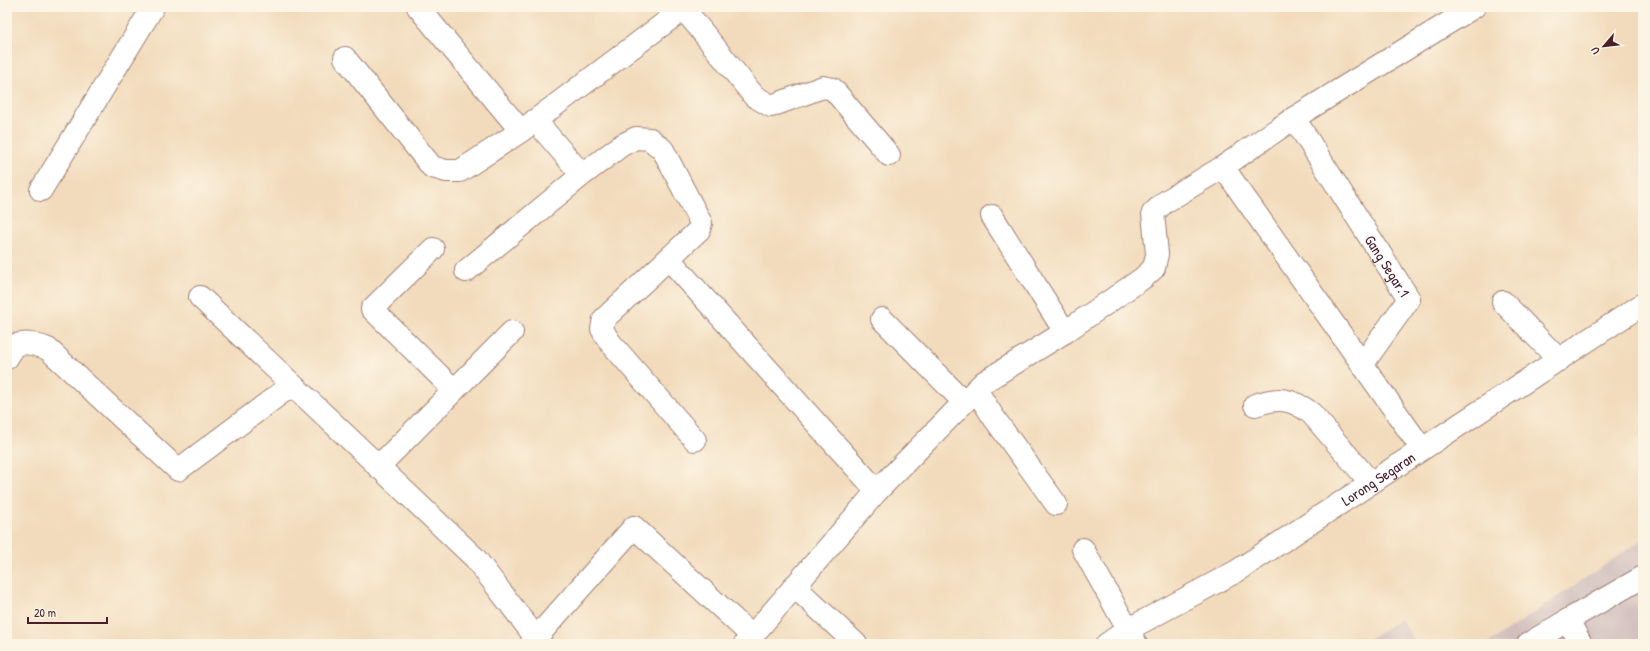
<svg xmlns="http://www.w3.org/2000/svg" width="1650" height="651" font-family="'Patrick Hand',sans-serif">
	<rect width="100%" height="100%" fill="#fcf5e5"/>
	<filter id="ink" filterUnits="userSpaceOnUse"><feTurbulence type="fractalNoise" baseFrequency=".025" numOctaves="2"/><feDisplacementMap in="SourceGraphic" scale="8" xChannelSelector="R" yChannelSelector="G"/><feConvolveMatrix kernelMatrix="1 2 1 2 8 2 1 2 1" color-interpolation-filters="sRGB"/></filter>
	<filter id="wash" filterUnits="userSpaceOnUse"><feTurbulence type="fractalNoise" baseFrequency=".012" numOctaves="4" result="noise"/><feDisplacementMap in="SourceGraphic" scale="16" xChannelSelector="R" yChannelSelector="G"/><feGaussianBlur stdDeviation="0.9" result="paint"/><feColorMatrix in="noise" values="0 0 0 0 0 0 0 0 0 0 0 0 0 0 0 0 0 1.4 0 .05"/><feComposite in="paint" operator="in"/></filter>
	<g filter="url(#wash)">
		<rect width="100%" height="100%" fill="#f2dbbc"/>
		<g fill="#d1bfbe">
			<polygon points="1643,539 1643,644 1487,644 1563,593"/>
			<polygon points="1401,619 1416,644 1361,644"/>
		</g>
	</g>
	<g filter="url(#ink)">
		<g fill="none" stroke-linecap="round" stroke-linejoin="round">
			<defs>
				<g id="street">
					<polyline points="418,7 521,131"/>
					<polyline points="684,9 754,96 771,106 823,87 833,89 889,155"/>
					<polyline points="345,58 432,167 446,171 460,171 521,131 686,7"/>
					<path id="s1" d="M1294 118 1409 299 1362 365"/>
					<polyline points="535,120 582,175"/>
					<polyline points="1223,167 1422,449"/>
					<polyline points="41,190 153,7"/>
					<polyline points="992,216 1065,332"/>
					<polyline points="433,249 372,309 454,390"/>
					<polyline points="669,259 877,491"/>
					<polyline points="466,271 582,175 622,145 636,138 650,139 663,150 701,223 699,230 604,319 602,329 609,341 695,440"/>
					<polyline points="200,297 475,558 536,638 531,644"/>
					<polyline points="1503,302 1559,360"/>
					<polyline points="882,319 964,402"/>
					<path d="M7 358 15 345C28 342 35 344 48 349L178 470 292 385"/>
					<polyline points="976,390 994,418 1056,504"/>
					<path d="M1255 405C1278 397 1291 398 1311 413L1371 483"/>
					<polyline points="378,467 512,332"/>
					<polyline points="1083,549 1136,644"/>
					<polyline points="794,586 856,644"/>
					<polyline points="1568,620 1643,577"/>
					<polyline points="536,638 634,527 752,636"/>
					<polyline points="745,644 877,491 984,382 1065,332 1143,278 1154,268 1157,254 1153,213 1165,202 1223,167 1294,118 1474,7"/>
					<path id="s2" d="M1107 644 1127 630 1237 571 1643 304"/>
					<polyline points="1528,644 1568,620 1581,644"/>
				</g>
			</defs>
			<use href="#street" stroke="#9e7d74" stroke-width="24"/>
			<use href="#street" stroke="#fff" stroke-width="22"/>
		</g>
	</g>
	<g text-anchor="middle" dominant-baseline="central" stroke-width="3.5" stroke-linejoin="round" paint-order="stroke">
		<g font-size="15" fill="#4a1f2b" stroke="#fcf5e5">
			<text stroke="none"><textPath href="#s1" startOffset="175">Gang Segar.1</textPath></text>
			<text stroke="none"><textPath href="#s2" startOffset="318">Lorong Segaran</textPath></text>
		</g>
	</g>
	<rect width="1650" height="651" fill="none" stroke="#fcf5e5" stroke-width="24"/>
	<g transform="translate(1604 46) rotate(242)" stroke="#fcf5e5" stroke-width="3" paint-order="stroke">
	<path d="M0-3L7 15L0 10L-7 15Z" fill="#4a1f2b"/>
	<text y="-6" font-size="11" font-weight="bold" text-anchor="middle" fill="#4a1f2b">U</text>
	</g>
	<path d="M28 617v6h79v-6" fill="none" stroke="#4a1f2b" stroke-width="2"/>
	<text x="34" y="617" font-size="12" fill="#4a1f2b" stroke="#fcf5e5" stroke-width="3" paint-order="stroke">20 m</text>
</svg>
